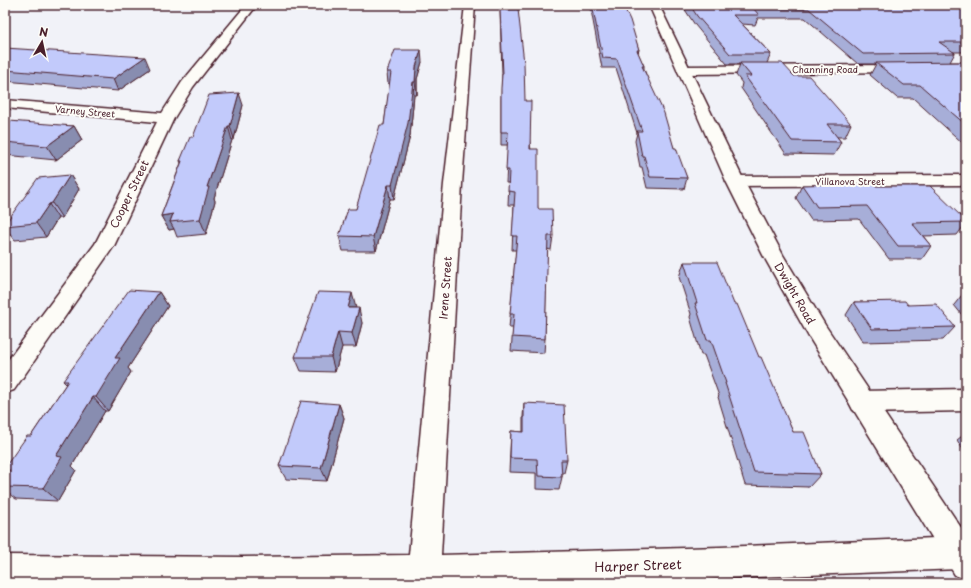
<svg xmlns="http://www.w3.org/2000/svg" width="971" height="588" font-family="'Playpen Sans',sans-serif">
	<rect width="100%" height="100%" fill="#f1f2f8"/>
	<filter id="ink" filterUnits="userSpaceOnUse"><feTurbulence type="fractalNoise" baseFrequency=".025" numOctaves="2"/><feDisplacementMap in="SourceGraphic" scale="8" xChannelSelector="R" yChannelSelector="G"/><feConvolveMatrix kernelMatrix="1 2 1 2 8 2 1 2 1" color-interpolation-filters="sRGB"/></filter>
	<g filter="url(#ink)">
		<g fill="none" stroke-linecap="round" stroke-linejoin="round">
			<defs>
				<g id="street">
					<polygon points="246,5 257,5 193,87 174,118 114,246 14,390 5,393 5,364 95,244 157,122 5,108 5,100 162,113 182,82"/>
					<polygon points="465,5 475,5 462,184 441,555 720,547 959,537 966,540 966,566 959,569 609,583 5,583 5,555 244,557 409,555 444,184"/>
					<polygon points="903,65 908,66 910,69 908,72 684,74 679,73 677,70 679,67 684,66"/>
					<polygon points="966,175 966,185 735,186 729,185 726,181 729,177 735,176"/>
					<polygon points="966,389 966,411 862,413 853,410 849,402 853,394 862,391"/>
				</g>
				<polygon id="secondary" points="649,5 659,5 744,181 783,255 825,325 966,535 966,580 955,575 809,337 763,255 726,181"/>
			</defs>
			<use href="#street" stroke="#4a1f2b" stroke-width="3"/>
			<use href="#secondary" stroke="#4a1f2b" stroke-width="3"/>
			<use href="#street" fill="#fdfcf7" fill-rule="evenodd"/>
			<use href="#secondary" fill="#fdfcf7" fill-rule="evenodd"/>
		</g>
		<g fill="#a7aed8" stroke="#4a1f2b">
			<polygon points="590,5 623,5 639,50 638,53 644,66 644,69 674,148 687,178 684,189 647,188 642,167 640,167 635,141 637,133 616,68 602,68"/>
			<polygon points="682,5 966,5 966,52 953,52 955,53 950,62 966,62 966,146 913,98 897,98 870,75 876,64 858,64 805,18 758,18 755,25 742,24 771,54 767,63 794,76 851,124 845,137 837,137 841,142 834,155 786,154 741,88 742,83 736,75 740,64 727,64 695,25"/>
			<polygon points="500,10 525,101 538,209 553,236 551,250 547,249 545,339 544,353 511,351 513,328 509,328 516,250 512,250 514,205 508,205 509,183 506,183 508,145 501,145 501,100 502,74"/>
			<polygon points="5,48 150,69 118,91 5,81"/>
			<polygon points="422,62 417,79 417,95 414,95 410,136 394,199 390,199 376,251 343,251 339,236 356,209 384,125 390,84 388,84 387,72"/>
			<polygon points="243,105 234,139 232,140 214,198 215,201 206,234 177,237 174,229 169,230 161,216 181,163 180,161 193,137"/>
			<polygon points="5,124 74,126 82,140 56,160 5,155"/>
			<polygon points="70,175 79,189 62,218 58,218 46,237 15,240 5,227 5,224"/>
			<polygon points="802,185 876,186 966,221 966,223 957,235 923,236 931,246 922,259 889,259 859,219 811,220 796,198"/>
			<polygon points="684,262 734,304 793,432 821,474 809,487 745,485 718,397 719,396 704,355 701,355 690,317 691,314 679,277"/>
			<polygon points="966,290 966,320 954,305"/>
			<polygon points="159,292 168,306 128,368 131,372 108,411 105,411 72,466 76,470 58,501 16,499 5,491 5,477 8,473 5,471 5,467 31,436 66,384 63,381"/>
			<polygon points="854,302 908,305 955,327 943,340 863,342 846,315"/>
			<polygon points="356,308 362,323 356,347 342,347 335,372 301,371 295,357"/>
			<polygon points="524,403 567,460 564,473 562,473 562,477 559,490 536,489 536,473 509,472 511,431 523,432 523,417"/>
			<polygon points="339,404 344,418 327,481 286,479 279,466"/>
			<polygon points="966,433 966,454 957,440"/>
		</g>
		<g fill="#888db0" stroke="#4a1f2b">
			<polygon points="421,50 422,62 417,79 417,95 415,82 416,67"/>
			<polygon points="145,57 150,69 118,91 113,79"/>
			<polygon points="413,82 414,95 410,136 394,199 392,185"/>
			<polygon points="239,93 243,105 234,139 230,126"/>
			<polygon points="74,126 82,140 56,160 47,146"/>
			<polygon points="228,126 232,140 214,198 215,201 206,234 200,219 207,187"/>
			<polygon points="70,175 79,189 62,218 52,203"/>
			<polygon points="388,185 390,199 376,251 373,237"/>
			<polygon points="49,204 58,218 46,237 36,223"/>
			<polygon points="173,214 170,222 174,229 169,230 161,216"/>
			<polygon points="159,292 168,306 128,368 131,372 108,411 96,397 115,358"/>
			<polygon points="352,293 356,308 348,308"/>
			<polygon points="359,308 362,323 356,347 352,333"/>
			<polygon points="338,332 342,347 335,372 331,357"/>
			<polygon points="93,397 105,411 72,466 76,470 58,501 43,488 56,456"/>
			<polygon points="339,404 344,418 327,481 321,468"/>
		</g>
		<g fill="#c2cafb" stroke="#4a1f2b">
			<polygon points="592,5 623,5 630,20 639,50 637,50 644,66 642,66 664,113 674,148 676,148 687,178 650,177 644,156 642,156 637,131 642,131 617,59 603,58"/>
			<polygon points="690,5 966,5 966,42 939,42 955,53 863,54 809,9 753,8 759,15 733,15 771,54 730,54 697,16"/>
			<polygon points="518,9 524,63 525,101 531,101 530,149 538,149 538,209 552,209 553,236 548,236 545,339 512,337 514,314 510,314 517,236 512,236 515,192 508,191 509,170 506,170 508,132 501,132 501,88 502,74 503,74 500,10"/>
			<polygon points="5,48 145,57 113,79 5,70"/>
			<polygon points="395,50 421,50 416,67 415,82 413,82 408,123 392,185 388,185 373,237 339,236 348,209 356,209 380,125 384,125 391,72 387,72"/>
			<polygon points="966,62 966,125 920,85 904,85 876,63"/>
			<polygon points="740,63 782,63 794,76 809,76 851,124 827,124 841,142 792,141 745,76 751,76"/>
			<polygon points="239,93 230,126 228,126 207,187 209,187 200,219 170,222 173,214 161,216 182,161 180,161 190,137 193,137 209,95"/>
			<polygon points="9,121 74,126 47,146 5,142 5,124"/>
			<polygon points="70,175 52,203 49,204 36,223 5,226 5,224 38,178"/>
			<polygon points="873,183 876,186 930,186 966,221 966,222 912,223 931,246 898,246 867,206 817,207 802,185"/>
			<polygon points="684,262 717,262 734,304 737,304 759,357 761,357 793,432 804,432 821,474 754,472 725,383 726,383 711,340 707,340 695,303 697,303"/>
			<polygon points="129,290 159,292 115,358 120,358 96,397 93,397 56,456 62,457 43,488 5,487 5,477 10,470 5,470 5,467 27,436 31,436 68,381 63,381"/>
			<polygon points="318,292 352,293 348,308 359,308 352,333 338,332 331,357 295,357"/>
			<polygon points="905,301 908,305 936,304 955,327 872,329 854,302"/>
			<polygon points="301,401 339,404 321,468 279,466"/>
			<polygon points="524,403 564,405 567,460 561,460 562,477 538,476 537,459 510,458 511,431 524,432"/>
		</g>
	</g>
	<g text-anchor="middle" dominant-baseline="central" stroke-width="4" stroke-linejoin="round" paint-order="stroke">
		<g font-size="9" fill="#4a1f2b" stroke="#fdfcf7">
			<text x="825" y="69">Channing Road</text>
			<text transform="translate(85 111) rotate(5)">Varney Street</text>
			<text x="850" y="181">Villanova Street</text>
		</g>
		<g font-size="11" fill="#4a1f2b" stroke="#fdfcf7">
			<text transform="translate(129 194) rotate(-64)">Cooper Street</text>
			<text transform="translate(445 288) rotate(-86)">Irene Street</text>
			<text transform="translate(795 293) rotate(60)">Dwight Road</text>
		</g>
		<g font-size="13" fill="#4a1f2b" stroke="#fdfcf7">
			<text transform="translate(638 565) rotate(-2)">Harper Street</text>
		</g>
	</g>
	<rect width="971" height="588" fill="none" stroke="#fdfcf7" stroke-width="20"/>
	<rect x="10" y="10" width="951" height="568" fill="none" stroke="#4a1f2b" stroke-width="1.5" filter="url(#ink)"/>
	<g transform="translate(42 42) rotate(9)" stroke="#fdfcf7" stroke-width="3" paint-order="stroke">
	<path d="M0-3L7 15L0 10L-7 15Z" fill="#4a1f2b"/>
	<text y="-6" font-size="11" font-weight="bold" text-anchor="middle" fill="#4a1f2b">N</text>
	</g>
</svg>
